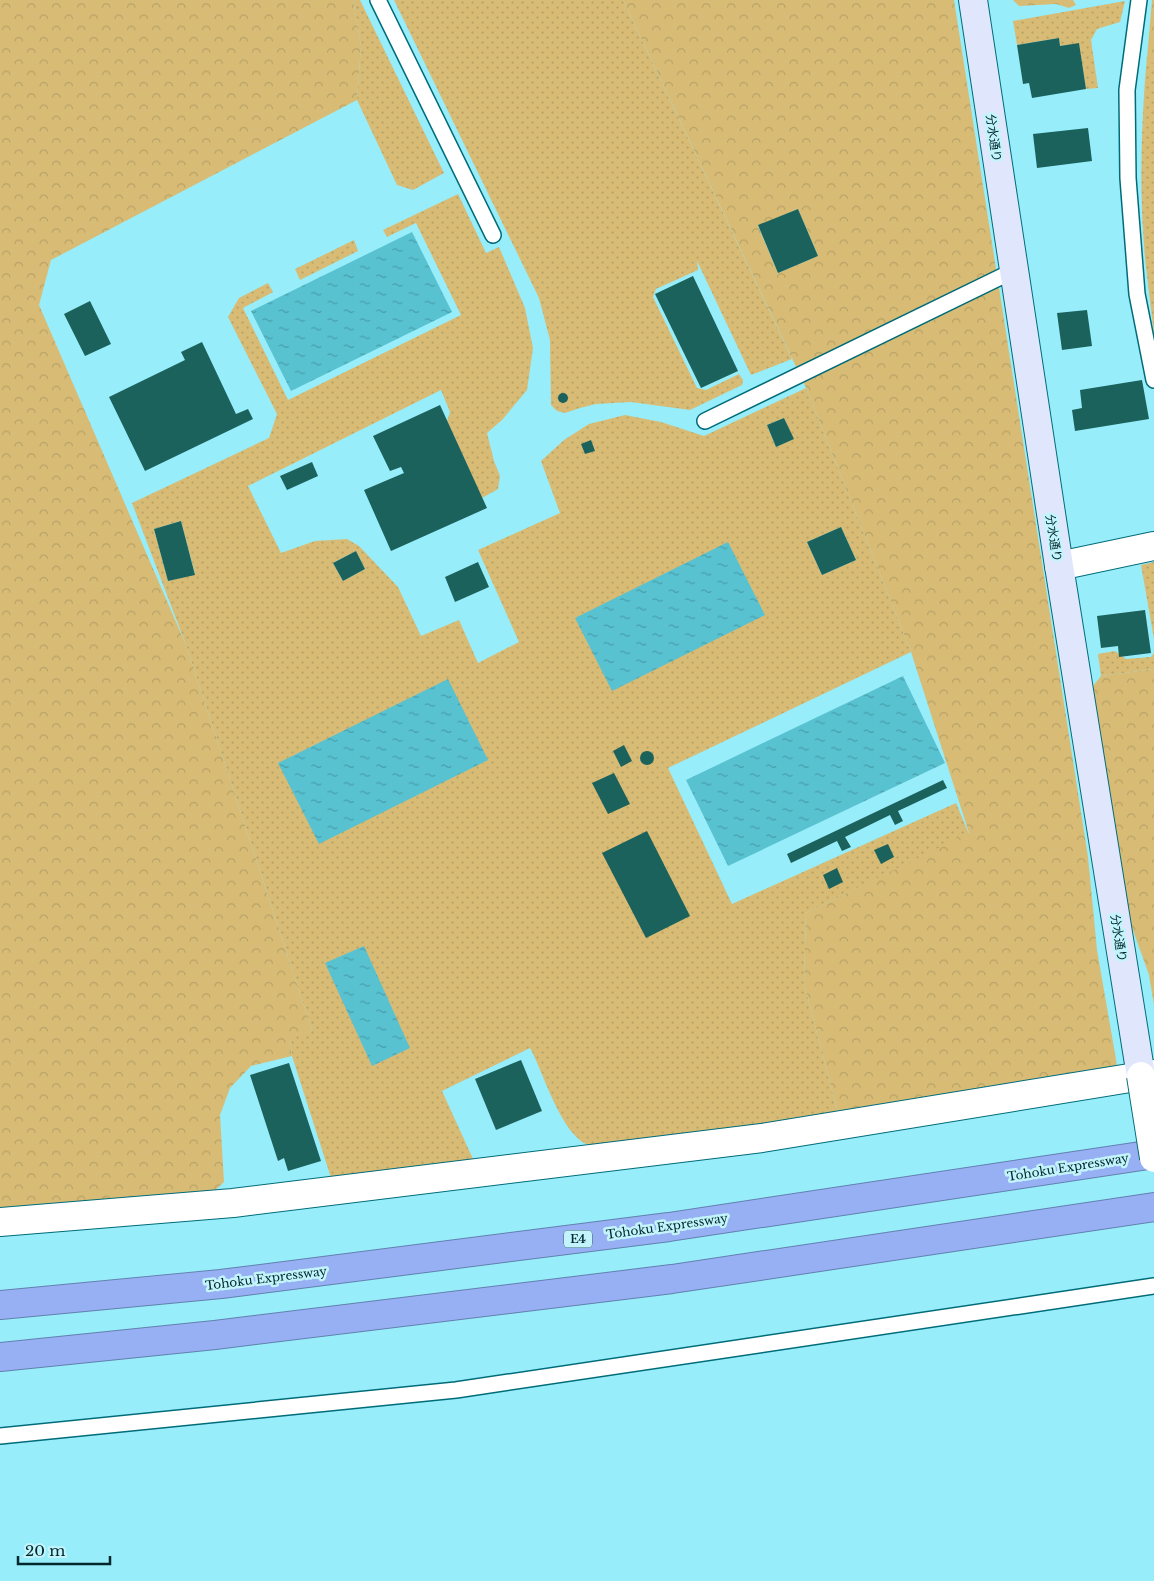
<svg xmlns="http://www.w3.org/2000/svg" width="1154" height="1581" font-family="'Libre Baskerville','Noto Sans JP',serif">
	<defs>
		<pattern id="grass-dots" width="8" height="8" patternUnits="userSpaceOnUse" patternTransform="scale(1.25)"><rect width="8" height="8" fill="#d8bc76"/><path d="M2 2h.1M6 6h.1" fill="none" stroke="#b8a266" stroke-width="1.8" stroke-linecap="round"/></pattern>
		<pattern id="forest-crowns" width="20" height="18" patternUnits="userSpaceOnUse" patternTransform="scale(1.25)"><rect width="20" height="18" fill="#d8bc76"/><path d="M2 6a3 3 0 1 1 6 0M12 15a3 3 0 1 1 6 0" fill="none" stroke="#b8a266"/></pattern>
		<pattern id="water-ripples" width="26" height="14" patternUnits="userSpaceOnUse" patternTransform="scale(1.25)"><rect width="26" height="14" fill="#59c2d1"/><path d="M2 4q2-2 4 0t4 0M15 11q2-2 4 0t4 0" fill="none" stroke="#479eaa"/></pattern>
	</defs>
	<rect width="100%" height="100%" fill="#97edfa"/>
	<g fill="url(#grass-dots)" fill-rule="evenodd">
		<polygon points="353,0 360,0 444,173 413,190 397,185 357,100 361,46"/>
		<polygon points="394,0 623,0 792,359 751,375 697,261 698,270 656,289 653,297 697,388 706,390 739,374 743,380 742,385 690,410 631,402 596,404 580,408 565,413 557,411 551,405 550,340 539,298"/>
		<polygon points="1125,1 1120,22 1097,29 1091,40 1098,88 1086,89 1079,44 1060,46 1059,38 1017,45 1013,21"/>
		<path d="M1147 56 1154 63V334C1151 309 1148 284 1145 258 1139 191 1141 123 1147 56Z"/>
		<path d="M458 194 486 253 499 247 525 308 533 348 527 390 502 420 487 433 494 461 500 476 498 489 482 498 447 421 450 412 441 390 248 486 281 553 315 541 347 539 359 546 398 587 421 636 459 620 478 663 519 642 478 550 560 513 541 461 564 440 589 424 625 415 661 422 704 436 806 388 911 652 668 768 732 904 956 803 969 834 806 913 804 983 838 1113 624 1144C615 1145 603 1147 593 1146 563 1142 544 1073 530 1048L442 1091 474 1161 332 1181 292 1056 290 1038 312 1030 186 645 132 503 269 438 277 414 228 317 239 298 268 283 273 292 243 308 288 400 461 315 416 223 387 237 383 230ZM784 418 793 439 776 447 767 425ZM181 521 195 574 168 581 154 529ZM841 527 856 560 822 575 807 542ZM356 551 365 569 343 581 333 563Z"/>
		<polygon points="354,240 358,251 300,280 295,269"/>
		<polygon points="1154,562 1154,639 1141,565"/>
		<polygon points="1115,651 1126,659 1151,657 1154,653 1154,669 1101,676 1098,654"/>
	</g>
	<g fill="url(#forest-crowns)" fill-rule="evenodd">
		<polygon points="0,0 353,0 361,46 357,100 51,260 39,305 186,645 312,1030 290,1039 292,1056 251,1066 230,1088 220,1115 224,1182 209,1196 0,1213"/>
		<path d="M623 0H954L1088 857 1097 950 1118 1071 838 1113 804 983 806 913 969 833 911 652 806 388ZM798 209 818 256 778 273 758 226Z"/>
		<polygon points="1013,0 1073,0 1076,5 1069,8 1056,4 1019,6"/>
		<polygon points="1152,0 1154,0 1154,64 1147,58"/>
		<polygon points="1154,669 1154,1005 1149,975 1125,908 1093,686 1101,676"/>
	</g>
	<g fill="url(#water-ripples)">
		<polygon points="412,232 452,312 291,391 251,311"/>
		<polygon points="728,542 765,615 612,691 575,618"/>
		<polygon points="903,676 945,763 728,866 686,780"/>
		<polygon points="448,679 488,760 319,844 278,763"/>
		<polygon points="364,946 410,1048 372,1066 325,963"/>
	</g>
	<g fill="#1b615c">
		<polygon points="1059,38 1060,46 1079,43 1086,89 1032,98 1029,83 1023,84 1017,45"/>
		<polygon points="1088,128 1092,161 1037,168 1033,134"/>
		<polygon points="798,209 818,256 778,273 758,225"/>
		<polygon points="693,276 738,371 701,388 655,294"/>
		<polygon points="90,301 111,344 85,356 64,314"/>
		<polygon points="1087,310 1092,346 1062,350 1057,313"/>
		<polygon points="202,342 236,414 248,409 253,419 145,471 109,397 185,360 181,352"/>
		<polygon points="1142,380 1149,419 1075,431 1072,410 1082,408 1080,390"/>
		<circle cx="563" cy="398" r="5"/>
		<polygon points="440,405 487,508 391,551 364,490 404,473 401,467 390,471 373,436"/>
		<polygon points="784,418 794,439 776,447 767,425"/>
		<polygon points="591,440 595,451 585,454 581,444"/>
		<polygon points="312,462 318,476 287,490 280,476"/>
		<polygon points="181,521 195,575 168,581 154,529"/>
		<polygon points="841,527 856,560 822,575 807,542"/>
		<polygon points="356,551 365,569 343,581 333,563"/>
		<polygon points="478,562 489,587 455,602 445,577"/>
		<polygon points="1145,610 1151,653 1119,657 1118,646 1101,648 1097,616"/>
		<polygon points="624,745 632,761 621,767 613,751"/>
		<circle cx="647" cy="758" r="7"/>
		<polygon points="614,773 630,804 608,814 592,783"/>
		<polygon points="943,780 947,788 898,811 903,821 895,825 890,815 845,837 851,847 842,851 837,841 791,863 787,854"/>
		<polygon points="647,831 690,916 646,938 602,853"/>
		<polygon points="888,844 894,857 881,864 874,850"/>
		<polygon points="837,868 843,882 829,889 823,875"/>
		<polygon points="521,1060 542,1111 496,1130 475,1079"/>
		<polygon points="289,1063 321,1161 288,1171 284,1158 278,1161 250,1075"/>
	</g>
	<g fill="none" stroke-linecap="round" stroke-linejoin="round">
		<defs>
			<g id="lane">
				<polyline points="378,0 493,235"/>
				<polyline points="1139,0 1127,90 1128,178 1137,294 1154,380"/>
				<polyline points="705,421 1013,271"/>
				<polyline points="0,1436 456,1390 1154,1286"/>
			</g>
			<g id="street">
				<polyline points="1059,566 1154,546"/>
				<polyline points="0,1222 233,1203 762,1138 1154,1074"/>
			</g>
			<polyline id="secondary" points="973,0 1059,566 1141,1076"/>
			<g id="highway">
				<polyline points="0,1305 221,1284 669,1227 1154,1154"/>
				<polyline points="0,1357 215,1335 672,1279 1154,1207"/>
			</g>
		</defs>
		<use href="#lane" stroke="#006c79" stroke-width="18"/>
		<use href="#street" stroke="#006c79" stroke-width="30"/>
		<use href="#secondary" stroke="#006c79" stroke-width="30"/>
		<use href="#highway" stroke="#6280ae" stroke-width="30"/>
		<use href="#lane" stroke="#fff" stroke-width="15"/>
		<use href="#street" stroke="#fff" stroke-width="28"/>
		<use href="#secondary" stroke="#e0e7fc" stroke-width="28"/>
		<use href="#highway" stroke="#97b0f4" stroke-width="28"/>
		<defs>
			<polyline id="street-bridge" points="1141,1076 1154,1158"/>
		</defs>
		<use href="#street-bridge" stroke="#006c79" stroke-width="30" stroke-linecap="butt"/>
		<use href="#street-bridge" stroke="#fff" stroke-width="28"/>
	</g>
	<g text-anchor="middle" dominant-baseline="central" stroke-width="5" stroke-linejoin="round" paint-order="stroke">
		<rect fill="#c3f4fc" stroke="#3b656b" stroke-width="1" x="564" y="1230.5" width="28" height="17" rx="4"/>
		<g font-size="11" font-weight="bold" fill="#01282d">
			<text x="578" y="1239">E4</text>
		</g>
		<g font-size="12" fill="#01282d" stroke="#c3f4fc">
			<text transform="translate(994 138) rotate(82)">分水通り</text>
			<text transform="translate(1054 538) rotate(81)">分水通り</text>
			<text transform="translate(1119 938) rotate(81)">分水通り</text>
			<text transform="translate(1068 1167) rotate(-9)">Tohoku Expressway</text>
			<text transform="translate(667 1226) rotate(-8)">Tohoku Expressway</text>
			<text transform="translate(266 1278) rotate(-7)">Tohoku Expressway</text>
		</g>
	</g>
	<path d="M18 1556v8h92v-8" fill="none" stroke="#01282d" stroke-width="2.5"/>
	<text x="25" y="1556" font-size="15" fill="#01282d" stroke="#c3f4fc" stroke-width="4" paint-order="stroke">20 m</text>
</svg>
